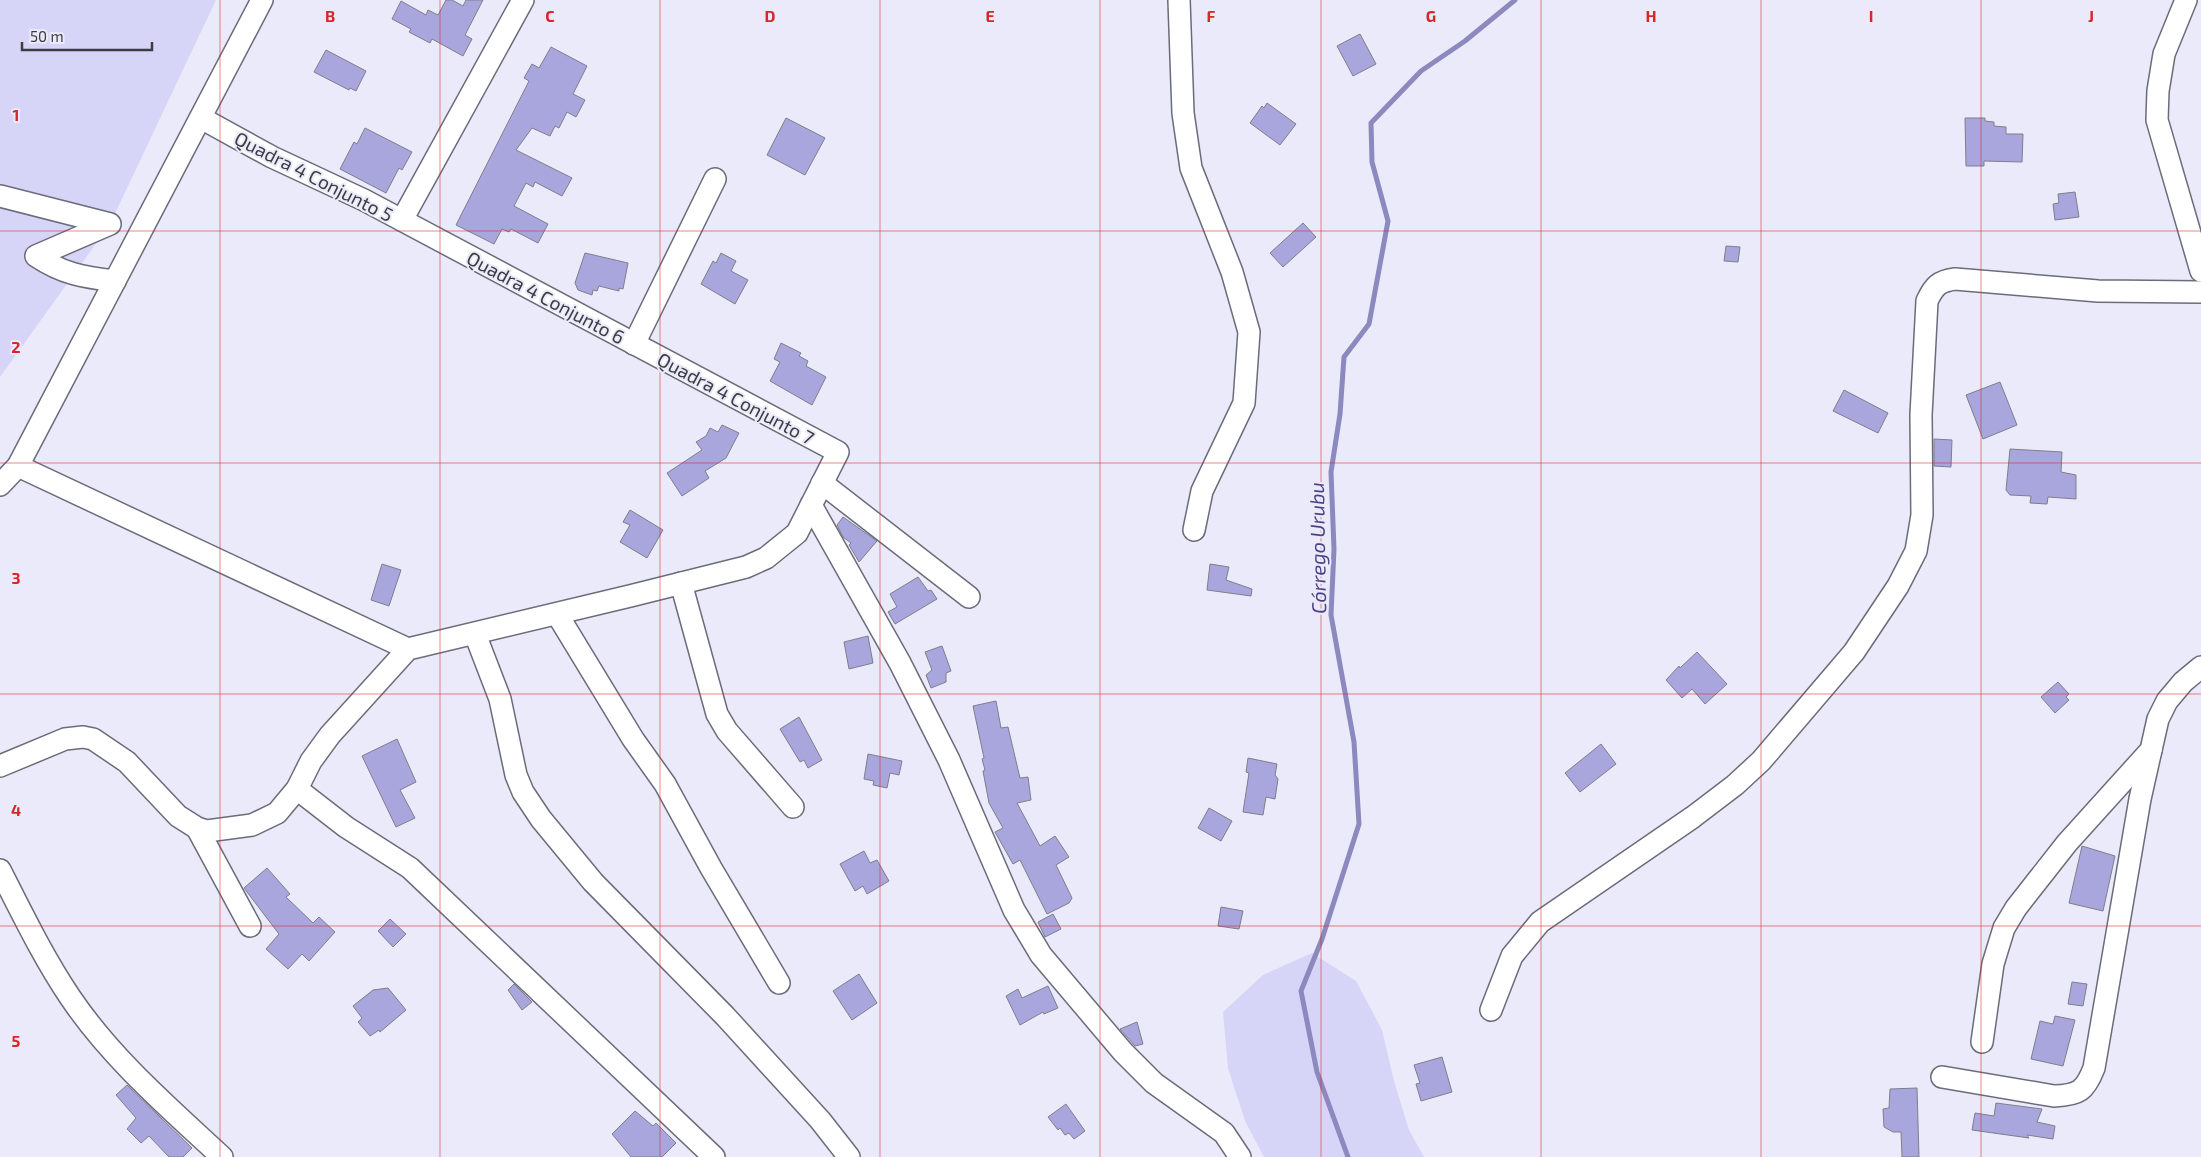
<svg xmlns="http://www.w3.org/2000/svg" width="2201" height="1157" font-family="'Exo 2',sans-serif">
	<rect width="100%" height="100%" fill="#eaeafa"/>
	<g fill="#d6d5f8">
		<polygon points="0,0 216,0 110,224 0,377"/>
		<polygon points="1312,953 1356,981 1382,1030 1394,1081 1409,1130 1424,1157 1264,1157 1245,1121 1228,1068 1223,1012 1263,975"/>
	</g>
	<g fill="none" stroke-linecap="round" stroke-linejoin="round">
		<polyline stroke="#8c89be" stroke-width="5" points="1348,1157 1317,1072 1301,991 1322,939 1359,824 1354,742 1331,615 1334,549 1331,472 1340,414 1344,357 1369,324 1388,221 1372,162 1371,123 1421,71 1465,41 1515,0"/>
	</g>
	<g fill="#a9a6dd" stroke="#7e7e8c">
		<polygon points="446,0 452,0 463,6 466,0 483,0 465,35 472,39 463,56 432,39 430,43 409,32 411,29 392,19 401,1 426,15 428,10 438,15"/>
		<polygon points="1360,34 1376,64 1353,76 1337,46"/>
		<polygon points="551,47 587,66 573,94 585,100 576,117 567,112 559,128 555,126 550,136 532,128 516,150 572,178 562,196 535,182 533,187 526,183 514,206 548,224 538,243 511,229 509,232 502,229 494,244 456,225 529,81 524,78 532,64 539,68"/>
		<polygon points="326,50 366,71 356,91 350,88 349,90 314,72"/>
		<polygon points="1267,103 1296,124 1280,145 1250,123 1262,106 1264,108"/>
		<polygon points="786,118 825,138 805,175 767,155"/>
		<polygon points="1965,118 1985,118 1985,121 1994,122 1994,126 2006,127 2006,134 2023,134 2022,162 1984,161 1984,166 1966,166"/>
		<polygon points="365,128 412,152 402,170 399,168 386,193 340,169 354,142 357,144"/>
		<polygon points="2075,192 2079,217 2055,220 2053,204 2059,203 2058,194"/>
		<polygon points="1303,223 1316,237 1283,267 1270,253"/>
		<polygon points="1726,246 1740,247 1738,262 1724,261"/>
		<polygon points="585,253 628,263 623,289 619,288 619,291 599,286 597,291 593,290 592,295 578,290 575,283"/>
		<polygon points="721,253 736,261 731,271 748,280 735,304 701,284 713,261 716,263"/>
		<polygon points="781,343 801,353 799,356 808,361 806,366 826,377 812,405 770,381 780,362 774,359"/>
		<polygon points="2000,382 2017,425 1983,439 1966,395"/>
		<polygon points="1844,390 1888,413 1878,433 1833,411"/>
		<polygon points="722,425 739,433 726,458 705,471 709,478 682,496 667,473 702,450 696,442 706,436 710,428 718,432"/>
		<polygon points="1934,439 1952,440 1951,467 1934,466"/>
		<polygon points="2010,449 2062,452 2061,472 2076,475 2076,499 2048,497 2047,504 2030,503 2031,496 2010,495 2006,490"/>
		<polygon points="630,510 663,530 647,558 620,542 630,525 623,522"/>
		<polygon points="843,517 877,541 859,562 849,545 851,543 843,537 837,525"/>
		<polygon points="382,564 401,570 389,606 371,600"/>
		<polygon points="1210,564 1229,567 1226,580 1252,589 1251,596 1207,590"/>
		<polygon points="918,577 928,591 931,590 937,599 895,624 888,612 897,607 890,594"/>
		<polygon points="868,636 873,663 849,669 844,642"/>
		<polygon points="942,646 951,671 946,673 946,682 931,688 926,675 932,670 925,652"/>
		<polygon points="1697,652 1727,684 1705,704 1692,689 1682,698 1666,680 1679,666 1680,668"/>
		<polygon points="2058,682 2069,694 2066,697 2069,700 2055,713 2041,697"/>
		<polygon points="996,701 1001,728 1008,727 1020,778 1028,777 1031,800 1017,803 1040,846 1055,836 1069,857 1056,865 1072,898 1069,903 1047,914 1020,860 1013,864 995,832 1003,828 989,803 983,771 985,770 982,759 984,758 973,706"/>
		<polygon points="799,717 822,760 808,768 804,760 800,762 780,729"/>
		<polygon points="397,739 416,782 400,790 415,818 396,827 362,756"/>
		<polygon points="1601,744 1616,764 1580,792 1565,773"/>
		<polygon points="868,754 902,761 899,775 890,773 887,788 873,785 874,781 864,779"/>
		<polygon points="1248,758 1277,764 1275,775 1278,779 1275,799 1266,797 1263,815 1243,812 1249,773 1246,772"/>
		<polygon points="1209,808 1232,821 1221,841 1198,828"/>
		<polygon points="2082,846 2115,856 2103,911 2069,903"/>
		<polygon points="864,851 870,863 877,860 889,881 867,894 863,886 855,891 840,864"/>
		<polygon points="267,868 290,894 286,897 313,923 319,917 335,932 309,961 302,954 288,969 266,949 279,934 244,888"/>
		<polygon points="1221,907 1243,911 1239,929 1218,926"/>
		<polygon points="1053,914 1061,929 1045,937 1038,922"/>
		<polygon points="390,919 406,934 393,947 378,931"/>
		<polygon points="859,974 877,1003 852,1020 833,991"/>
		<polygon points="2072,982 2087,984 2083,1006 2068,1004"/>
		<polygon points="514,984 532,1002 522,1010 508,990"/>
		<polygon points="1048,986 1058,1008 1044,1014 1043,1012 1020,1025 1006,996 1018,989 1022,998"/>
		<polygon points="388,988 406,1010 380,1032 379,1030 370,1036 358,1022 362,1018 353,1006 373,990"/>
		<polygon points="2055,1016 2075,1020 2063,1066 2031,1059 2040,1021 2053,1024"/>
		<polygon points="1137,1022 1143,1044 1135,1046 1120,1029"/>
		<polygon points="1442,1057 1452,1092 1421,1101 1416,1084 1420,1083 1414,1065"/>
		<polygon points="127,1085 192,1148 183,1157 169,1157 149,1136 141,1143 127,1129 136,1118 116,1095"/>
		<polygon points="1917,1088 1919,1157 1902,1157 1901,1132 1893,1132 1884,1127 1883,1109 1889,1108 1890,1089"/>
		<polygon points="1996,1103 2042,1109 2037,1122 2055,1126 2053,1139 2027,1135 2029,1138 1972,1130 1975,1113 1994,1116"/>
		<polygon points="1066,1104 1085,1131 1074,1139 1069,1133 1065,1135 1060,1128 1058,1130 1048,1117"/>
		<polygon points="635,1111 653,1126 656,1123 676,1143 662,1157 631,1157 612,1134"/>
	</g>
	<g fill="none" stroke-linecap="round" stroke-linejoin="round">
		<defs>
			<g id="street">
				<polyline points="1179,0 1183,113 1191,168 1232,272 1249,332 1244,403 1202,491 1194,530"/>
				<polyline points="2186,0 2164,54 2158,91 2157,120 2201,271"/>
				<path d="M0 196 110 224 36 256C63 274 83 277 115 281"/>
				<polyline points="402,220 523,0"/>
				<polyline points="634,344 715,179"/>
				<polyline points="18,466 408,649"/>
				<polyline points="822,483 969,597"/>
				<polyline points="0,485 18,466 262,0"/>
				<polyline points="811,505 900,663 949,760 1014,910 1041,955 1123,1052 1154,1083 1224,1133 1240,1157"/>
				<polyline points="681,583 717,714 727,731 793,807"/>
				<polyline points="557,614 633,739 665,784 711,868 779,983"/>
				<polyline points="475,634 500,699 516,775 523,792 541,819 593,882 725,1016 820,1120 849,1157"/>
				<polyline points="0,766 65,739 83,737 93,739 127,762 178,816 197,828 207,831 252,825 277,813 297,789 311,761 330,735 408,649 630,596 746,567 766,558 797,533 838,452 364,200 272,157 201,118"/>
				<polyline points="297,789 346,827 410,868 714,1157"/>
				<polyline points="197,828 250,926"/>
				<path d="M0 870C22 913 43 957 70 997 111 1058 168 1107 222 1157"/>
				<path d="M1491 1010 1512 956 1540 922 1693 817 1735 785 1761 761 1854 652 1898 586 1916 551 1922 515 1921 415 1927 301C1934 286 1939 281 1955 279L2098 291 2201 292"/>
				<polyline points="1982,1042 1993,964 2004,928 2016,908 2067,843 2151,750 2158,719 2167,701 2183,682 2201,667"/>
				<path d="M1942 1077 2054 1096C2079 1095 2085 1091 2094 1068L2140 799 2151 750"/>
			</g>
		</defs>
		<use href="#street" stroke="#6c6b79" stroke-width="24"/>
		<use href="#street" stroke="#fff" stroke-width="21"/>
	</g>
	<path fill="none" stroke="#d62828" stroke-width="1" stroke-opacity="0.55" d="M220 0V1157M440 0V1157M660 0V1157M880 0V1157M1100 0V1157M1321 0V1157M1541 0V1157M1761 0V1157M1981 0V1157M0 231H2201M0 463H2201M0 694H2201M0 926H2201"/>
	<g text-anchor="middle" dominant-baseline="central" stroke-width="4" stroke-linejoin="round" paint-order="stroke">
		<g font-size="19" fill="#3c3c42" stroke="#eaeafa">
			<text transform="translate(314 176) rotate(27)">Quadra 4 Conjunto 5</text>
			<text transform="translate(546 297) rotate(28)">Quadra 4 Conjunto 6</text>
			<text transform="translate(736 398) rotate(28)">Quadra 4 Conjunto 7</text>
		</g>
		<g font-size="20" font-style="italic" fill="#4c4387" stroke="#eaeafa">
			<text transform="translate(1317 548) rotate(-91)">Córrego Urubu</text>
		</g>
	</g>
	<g font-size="16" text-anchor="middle" font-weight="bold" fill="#d62828" stroke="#eaeafa" stroke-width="4" stroke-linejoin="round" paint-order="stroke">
		<text x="330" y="22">B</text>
		<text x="550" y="22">C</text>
		<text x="770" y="22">D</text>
		<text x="990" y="22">E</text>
		<text x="1211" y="22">F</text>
		<text x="1431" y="22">G</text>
		<text x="1651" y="22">H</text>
		<text x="1871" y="22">I</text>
		<text x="2091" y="22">J</text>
		<text x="16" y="121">1</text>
		<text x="16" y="353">2</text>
		<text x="16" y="584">3</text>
		<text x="16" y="816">4</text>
		<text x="16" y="1047">5</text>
	</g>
	<path d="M22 42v8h130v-8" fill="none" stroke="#3c3c42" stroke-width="2.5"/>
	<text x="30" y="42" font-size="15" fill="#3c3c42" stroke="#eaeafa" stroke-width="4" paint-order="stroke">50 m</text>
</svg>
